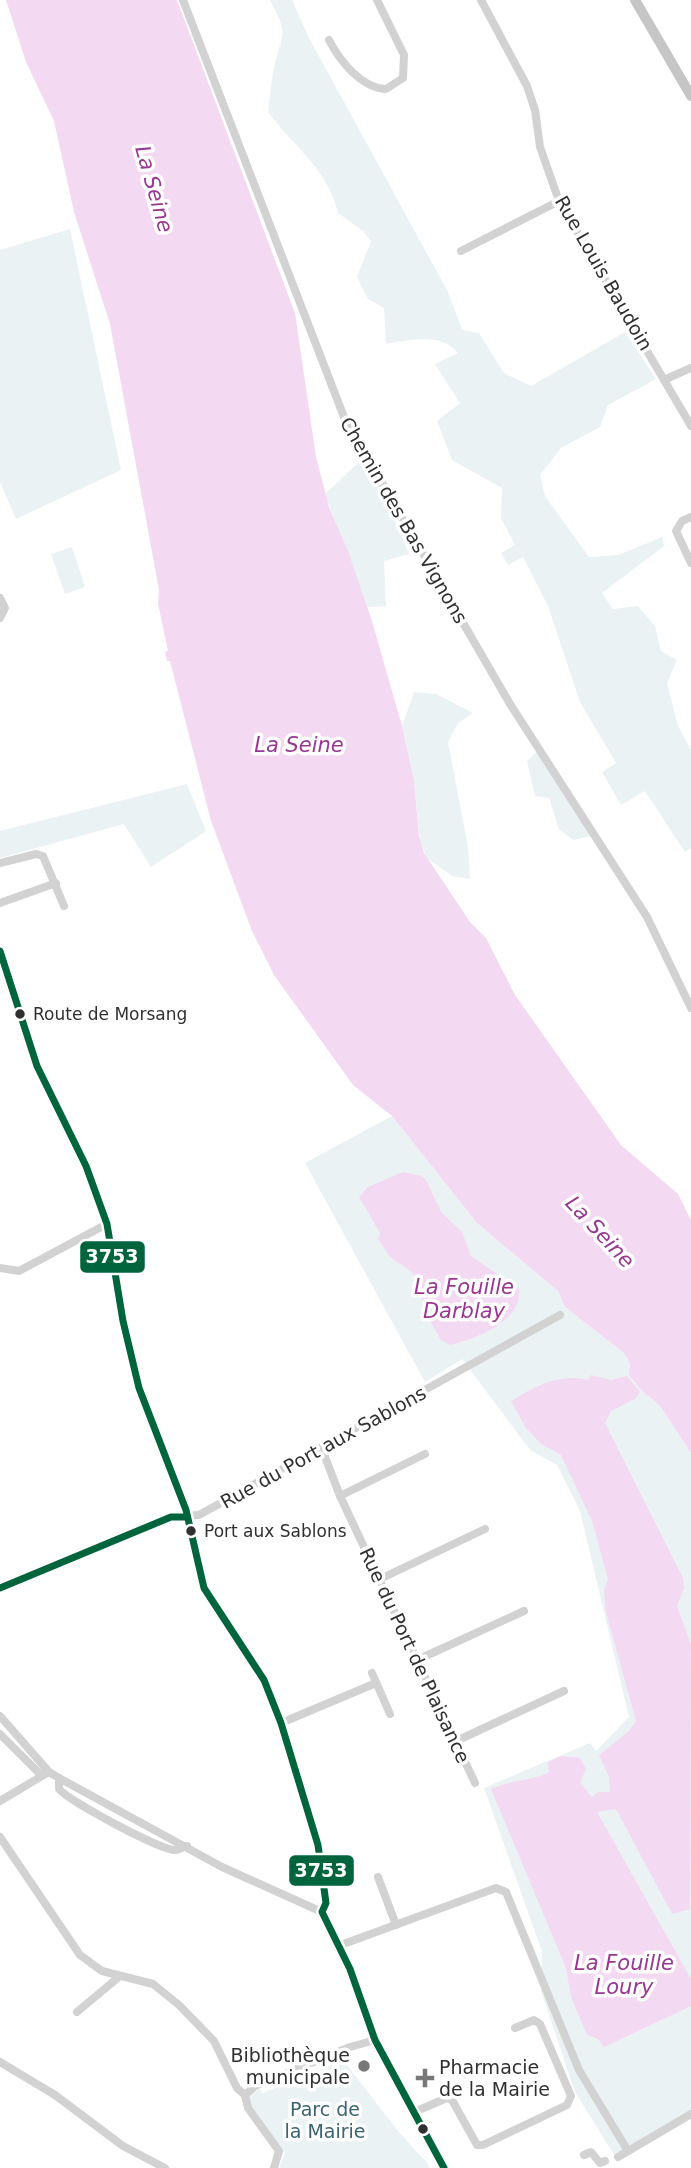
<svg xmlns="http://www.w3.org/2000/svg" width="691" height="2168" font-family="'DejaVu Sans',sans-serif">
	<rect width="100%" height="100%" fill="#fff"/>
	<g fill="#ebf2f4">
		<path d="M270 0H292L309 38 448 292 462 330 479 333 504 373 531 386 625 332 656 379 608 405 600 427 561 448 540 475 545 496 589 557 618 555 662 537 664 546 602 593 613 609 638 606 655 626 661 651 677 660 667 683 678 726 691 750V848L685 852 645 791 621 805 602 772 616 763 580 702 548 606 523 557 508 565 501 553 515 545 501 518 502 488 452 460 437 421 460 403 435 364 458 353C440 332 410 340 386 344L384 308 368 299 357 277 371 241 363 231 338 213C329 170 292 145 268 112 270 97 271 82 274 68 282 31 290 38 270 0Z"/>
		<polygon points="70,229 121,470 16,519 0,482 0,250"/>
		<polygon points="360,461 375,473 409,554 384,561 386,606 367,607 325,494"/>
		<polygon points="72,547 85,587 65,594 51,554"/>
		<polygon points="414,692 436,694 473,713 458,723 448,742 468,847 470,879 452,876 427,858 420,841 414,780 402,726"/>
		<polygon points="537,752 591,836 573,840 559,829 549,798 535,796 527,761"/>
		<polygon points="187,784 206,831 151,867 124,824 0,858 0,831"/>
		<polygon points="392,1116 477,1223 558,1291 565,1307 624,1353 630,1364 629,1375 641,1390 660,1406 691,1453 691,2118 618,2161 575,2092 541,1991 542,1952 484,1788 590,1743 596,1751 629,1717 580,1511 557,1465 530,1450 462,1359 425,1382 305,1163"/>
		<polygon points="343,2060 398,2131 428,2164 429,2168 279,2168 285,2153 251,2108 248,2097 259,2089 263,2093"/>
	</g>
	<g fill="#f4d9f2">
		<polygon points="6,0 177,0 295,313 316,457 329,507 348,551 372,621 402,726 414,780 419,836 424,853 470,922 486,938 515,995 621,1145 678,1194 691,1220 691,1453 660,1406 641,1390 629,1375 630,1364 624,1353 565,1307 558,1291 477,1223 392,1116 353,1085 274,975 252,931 211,821 170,661 167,661 165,652 168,651 158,604 159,590 110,324 74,212 54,121 26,62"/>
		<path d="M403 1172 421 1176 426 1180 441 1212 462 1232 471 1256 519 1289C523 1321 475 1339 450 1345L441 1340 429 1319 412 1272 390 1257 378 1239 380 1233 359 1197 368 1187Z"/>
		<path d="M591 1375 611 1380 627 1376 640 1392 635 1399 611 1411 605 1423 683 1578 684 1588 677 1606 691 1644 690 1909 672 1914 616 1809 597 1812 691 1979V2006L604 2047 598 2039 587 2035 571 1997 566 1968 491 1789C509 1780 541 1779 549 1772L548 1762 562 1756 580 1758 586 1769 580 1783 592 1797 598 1792H610L609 1777 599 1755 629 1731 636 1721 606 1612 604 1590 608 1579 592 1521 561 1455 541 1444 525 1427 511 1401C535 1386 560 1373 588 1380Z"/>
	</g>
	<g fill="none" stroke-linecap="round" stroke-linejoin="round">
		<g stroke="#d2d2d2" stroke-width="8">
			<polyline points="183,0 344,417 510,704 647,917 691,1008"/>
			<polyline points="481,0 527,86 535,110 540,147 559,201 691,426"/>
			<path d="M329 40C340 61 361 88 386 89L403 78 404 55 377 0"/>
			<polyline points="461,251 559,201"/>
			<polyline points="666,379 691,368"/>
			<polyline points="691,517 682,521 676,531 691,563"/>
			<polyline points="0,598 5,608 0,618"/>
			<polyline points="0,863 36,854 43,856 64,906"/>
			<polyline points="0,903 56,883"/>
			<polyline points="0,951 37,1066 86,1166 107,1224 123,1321 139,1388 186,1510 204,1588 264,1680 281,1723 318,1845 326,1903 322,1912"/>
			<polyline points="0,1268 19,1271 107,1224"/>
			<polyline points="322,1449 340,1496 475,1783"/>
			<polyline points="340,1496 425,1454"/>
			<polyline points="380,1579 485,1529"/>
			<polyline points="0,1588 171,1517 199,1515 560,1315"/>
			<polyline points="417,1660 524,1611"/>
			<polyline points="372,1673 390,1714"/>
			<polyline points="0,1716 49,1772 59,1778 222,1867 322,1912"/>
			<polyline points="281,1723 376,1683"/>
			<polyline points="0,1734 39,1773 49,1772"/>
			<polyline points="456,1741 564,1691"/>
			<path d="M59 1778V1789C69 1801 161 1851 176 1850 177 1850 186 1846 187 1846"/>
			<polyline points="0,1801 47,1773"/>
			<polyline points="0,1837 80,1955 102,1971 153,1984 179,2005 214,2041 237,2088 245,2095"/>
			<polyline points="378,1877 396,1925"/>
			<polyline points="322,1912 350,1969 375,2040 444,2168"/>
			<polyline points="338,1946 496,1888 506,1892 579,2070 628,2151"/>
			<polyline points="77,2012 120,1976"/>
			<polyline points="0,2062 55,2095 123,2146 165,2168"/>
			<polyline points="245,2095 255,2086 350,2047 375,2040"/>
			<polyline points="245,2095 248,2108 279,2151 274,2168"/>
			<polyline points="414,2112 447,2098 452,2100 477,2145 483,2145 567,2105 571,2096 540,2024 534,2020 515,2028"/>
			<polyline points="584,2155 591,2152 600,2163 605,2161"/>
			<polyline points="618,2157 691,2114"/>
		</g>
		<polyline stroke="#c6c6c6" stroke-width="10" points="635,0 691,96"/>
		<defs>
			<g id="bus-1">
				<polyline points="0,951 37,1066 86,1166 107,1224 123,1321 139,1388 186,1510 204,1588 264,1680 281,1723 318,1845 326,1903 322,1912 350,1969 375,2040 444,2168"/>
				<polyline points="0,1588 171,1517 186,1517"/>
			</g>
		</defs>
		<use href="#bus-1" stroke="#fff" stroke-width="12"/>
		<use href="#bus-1" stroke="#00643c" stroke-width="7"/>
	</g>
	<g fill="#303030" stroke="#fff" stroke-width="2.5">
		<circle cx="20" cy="1014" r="6"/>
		<circle cx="191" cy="1531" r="6"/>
		<circle cx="423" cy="2129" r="6"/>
	</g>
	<g fill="#787878" stroke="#fff" stroke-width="2.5">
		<circle cx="364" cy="2066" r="7"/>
		<path d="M421.5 2067.5h7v7h7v7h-7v7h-7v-7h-7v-7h7z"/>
	</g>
	<g text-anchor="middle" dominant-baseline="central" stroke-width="7" stroke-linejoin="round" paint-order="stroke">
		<g font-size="17" fill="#303030" stroke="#fff" text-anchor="start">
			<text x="33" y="1014">Route de Morsang</text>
			<text x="204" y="1531">Port aux Sablons</text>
		</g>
		<g font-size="19" fill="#303030" stroke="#fff">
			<text transform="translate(604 273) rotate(60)">Rue Louis Baudoin</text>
			<text transform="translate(404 520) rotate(60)">Chemin des Bas Vignons</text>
			<text transform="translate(323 1447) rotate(-29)">Rue du Port aux Sablons</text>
			<text transform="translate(415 1655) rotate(65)">Rue du Port de Plaisance</text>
		</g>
		<g font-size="19" fill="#303030" stroke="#fff" text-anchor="end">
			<text x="350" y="2055">Bibliothèque<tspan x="350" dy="22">municipale</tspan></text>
			<text x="439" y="2067" text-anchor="start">Pharmacie<tspan x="439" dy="22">de la Mairie</tspan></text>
		</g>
		<g font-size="19" fill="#3a646f" stroke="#fff">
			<text x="325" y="2109">Parc de<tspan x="325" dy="22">la Mairie</tspan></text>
		</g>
		<g font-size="21" font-style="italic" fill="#983891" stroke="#fff">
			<text transform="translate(154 189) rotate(74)">La Seine</text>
			<text x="299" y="745">La Seine</text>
			<text transform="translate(600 1232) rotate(47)">La Seine</text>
			<text x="464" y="1287">La Fouille<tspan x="464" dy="24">Darblay</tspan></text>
			<text x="624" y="1963">La Fouille<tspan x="624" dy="24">Loury</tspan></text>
		</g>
	</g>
	<g stroke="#fff" stroke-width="2.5">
		<rect x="79" y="1240" width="67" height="34" rx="7" fill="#00643c"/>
		<rect x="288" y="1854" width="67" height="33" rx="7" fill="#00643c"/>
	</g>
	<g font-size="19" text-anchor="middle" font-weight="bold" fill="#fff">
		<text x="112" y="1263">3753</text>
		<text x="321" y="1877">3753</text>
	</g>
</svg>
